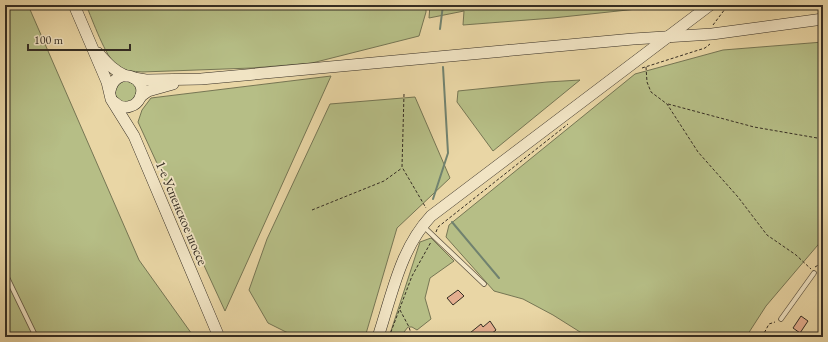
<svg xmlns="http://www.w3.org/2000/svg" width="828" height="342" font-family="'EB Garamond',serif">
	<rect width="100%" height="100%" fill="#e9d6a5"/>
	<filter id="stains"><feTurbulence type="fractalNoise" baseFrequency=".005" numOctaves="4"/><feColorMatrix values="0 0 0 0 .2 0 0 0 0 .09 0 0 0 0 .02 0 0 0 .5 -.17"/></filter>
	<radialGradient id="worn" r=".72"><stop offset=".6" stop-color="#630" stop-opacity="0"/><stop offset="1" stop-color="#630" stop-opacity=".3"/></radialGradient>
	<g fill="#b6be86" stroke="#767654">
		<polygon points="5,5 28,5 139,260 194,337 5,337"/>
		<path d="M86 5H426V12L419 36 312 63 252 68 142 72C134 71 124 72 117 66 105 56 93 21 86 5Z"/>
		<polygon points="430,5 674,5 553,18 463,25 464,11 429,18"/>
		<polygon points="823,42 823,239 766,306 746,337 588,337 553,315 523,299 494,291 446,237 449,225 635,74 723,50"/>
		<polygon points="331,76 225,311 138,122 142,110 151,98"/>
		<polygon points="580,80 493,151 457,102 458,91 547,82"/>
		<circle cx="126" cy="92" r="11"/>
		<polygon points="415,97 450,178 397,228 365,337 296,337 268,323 249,290 267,239 330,104"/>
		<polygon points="431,238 454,261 430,278 425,298 431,319 417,330 412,327 408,327 404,332 403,337 389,337 420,242"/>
	</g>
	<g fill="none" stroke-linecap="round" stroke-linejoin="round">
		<g stroke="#71826f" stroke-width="2">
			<polyline points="440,29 443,5"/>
			<polyline points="433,199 448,153 443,67"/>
			<polyline points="452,222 499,278"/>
		</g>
	</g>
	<g fill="#e4ae8f" stroke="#352d23">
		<polygon points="458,290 464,296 453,305 447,298"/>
		<polygon points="801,316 808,321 800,333 793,328"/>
		<polygon points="490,321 496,330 490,335 492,337 465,337 481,324 483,327"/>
	</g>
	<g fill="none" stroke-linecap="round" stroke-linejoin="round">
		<defs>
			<g id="lane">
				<polyline points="424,227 484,284"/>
				<polyline points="5,273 36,337"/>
				<polyline points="781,319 814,273"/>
			</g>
			<g id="secondary">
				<polyline points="74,5 107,82 111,99 134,136 219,337"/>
				<path d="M98 53C107 63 114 71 126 76"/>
				<polyline points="134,78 146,80 201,79 633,39 712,34 823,19"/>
				<path d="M110 91C115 64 150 77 140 98 138 102 135 105 131 106 124 109 119 107 114 102"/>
				<polyline points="141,96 148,91 173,84"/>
				<path d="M378 337C392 295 400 249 431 216L710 5"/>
			</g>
		</defs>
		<use href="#lane" stroke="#625744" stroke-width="5.5"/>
		<use href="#secondary" stroke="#352d23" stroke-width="12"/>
		<g stroke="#352d23" stroke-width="1" stroke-dasharray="3 2" stroke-linecap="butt">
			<polyline points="713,25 728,5"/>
			<polyline points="646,67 647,82 651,92 667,104 698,152 738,197 767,235 796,255 811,269"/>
			<polyline points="642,68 705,48 710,44"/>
			<polyline points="404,94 402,167 426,208"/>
			<polyline points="668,104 754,127 823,139"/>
			<polyline points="312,210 384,181 402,168"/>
			<polyline points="436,232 438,227 568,124"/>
			<polyline points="821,263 823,260"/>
			<polyline points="815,267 820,264 823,266"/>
			<polyline points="400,310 409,327 412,337"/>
			<polyline points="389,337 412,276 431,242"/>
			<polyline points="762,337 769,324 775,322"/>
		</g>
		<use href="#lane" stroke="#f1e4c4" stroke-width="4"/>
		<use href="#secondary" stroke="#f1e4c4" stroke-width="11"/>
	</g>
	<g text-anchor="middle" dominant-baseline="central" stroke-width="3.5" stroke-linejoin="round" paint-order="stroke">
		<g font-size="14" fill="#352d23" stroke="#f1e4c4">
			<text transform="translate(182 213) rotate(67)">1-е Успенское шоссе</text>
		</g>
	</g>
	<rect width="828" height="342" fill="none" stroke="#e9d6a5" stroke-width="20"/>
	<rect x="6" y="6" width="816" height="330" fill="none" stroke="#352d23" stroke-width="2"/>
	<rect x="10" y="10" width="808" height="322" fill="none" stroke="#352d23"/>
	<path d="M28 44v6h102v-6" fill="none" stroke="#352d23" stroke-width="2"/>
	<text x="34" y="44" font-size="12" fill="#352d23" stroke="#f1e4c4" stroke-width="3" paint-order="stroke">100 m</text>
	<rect width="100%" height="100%" filter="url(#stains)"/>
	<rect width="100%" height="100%" fill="url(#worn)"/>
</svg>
